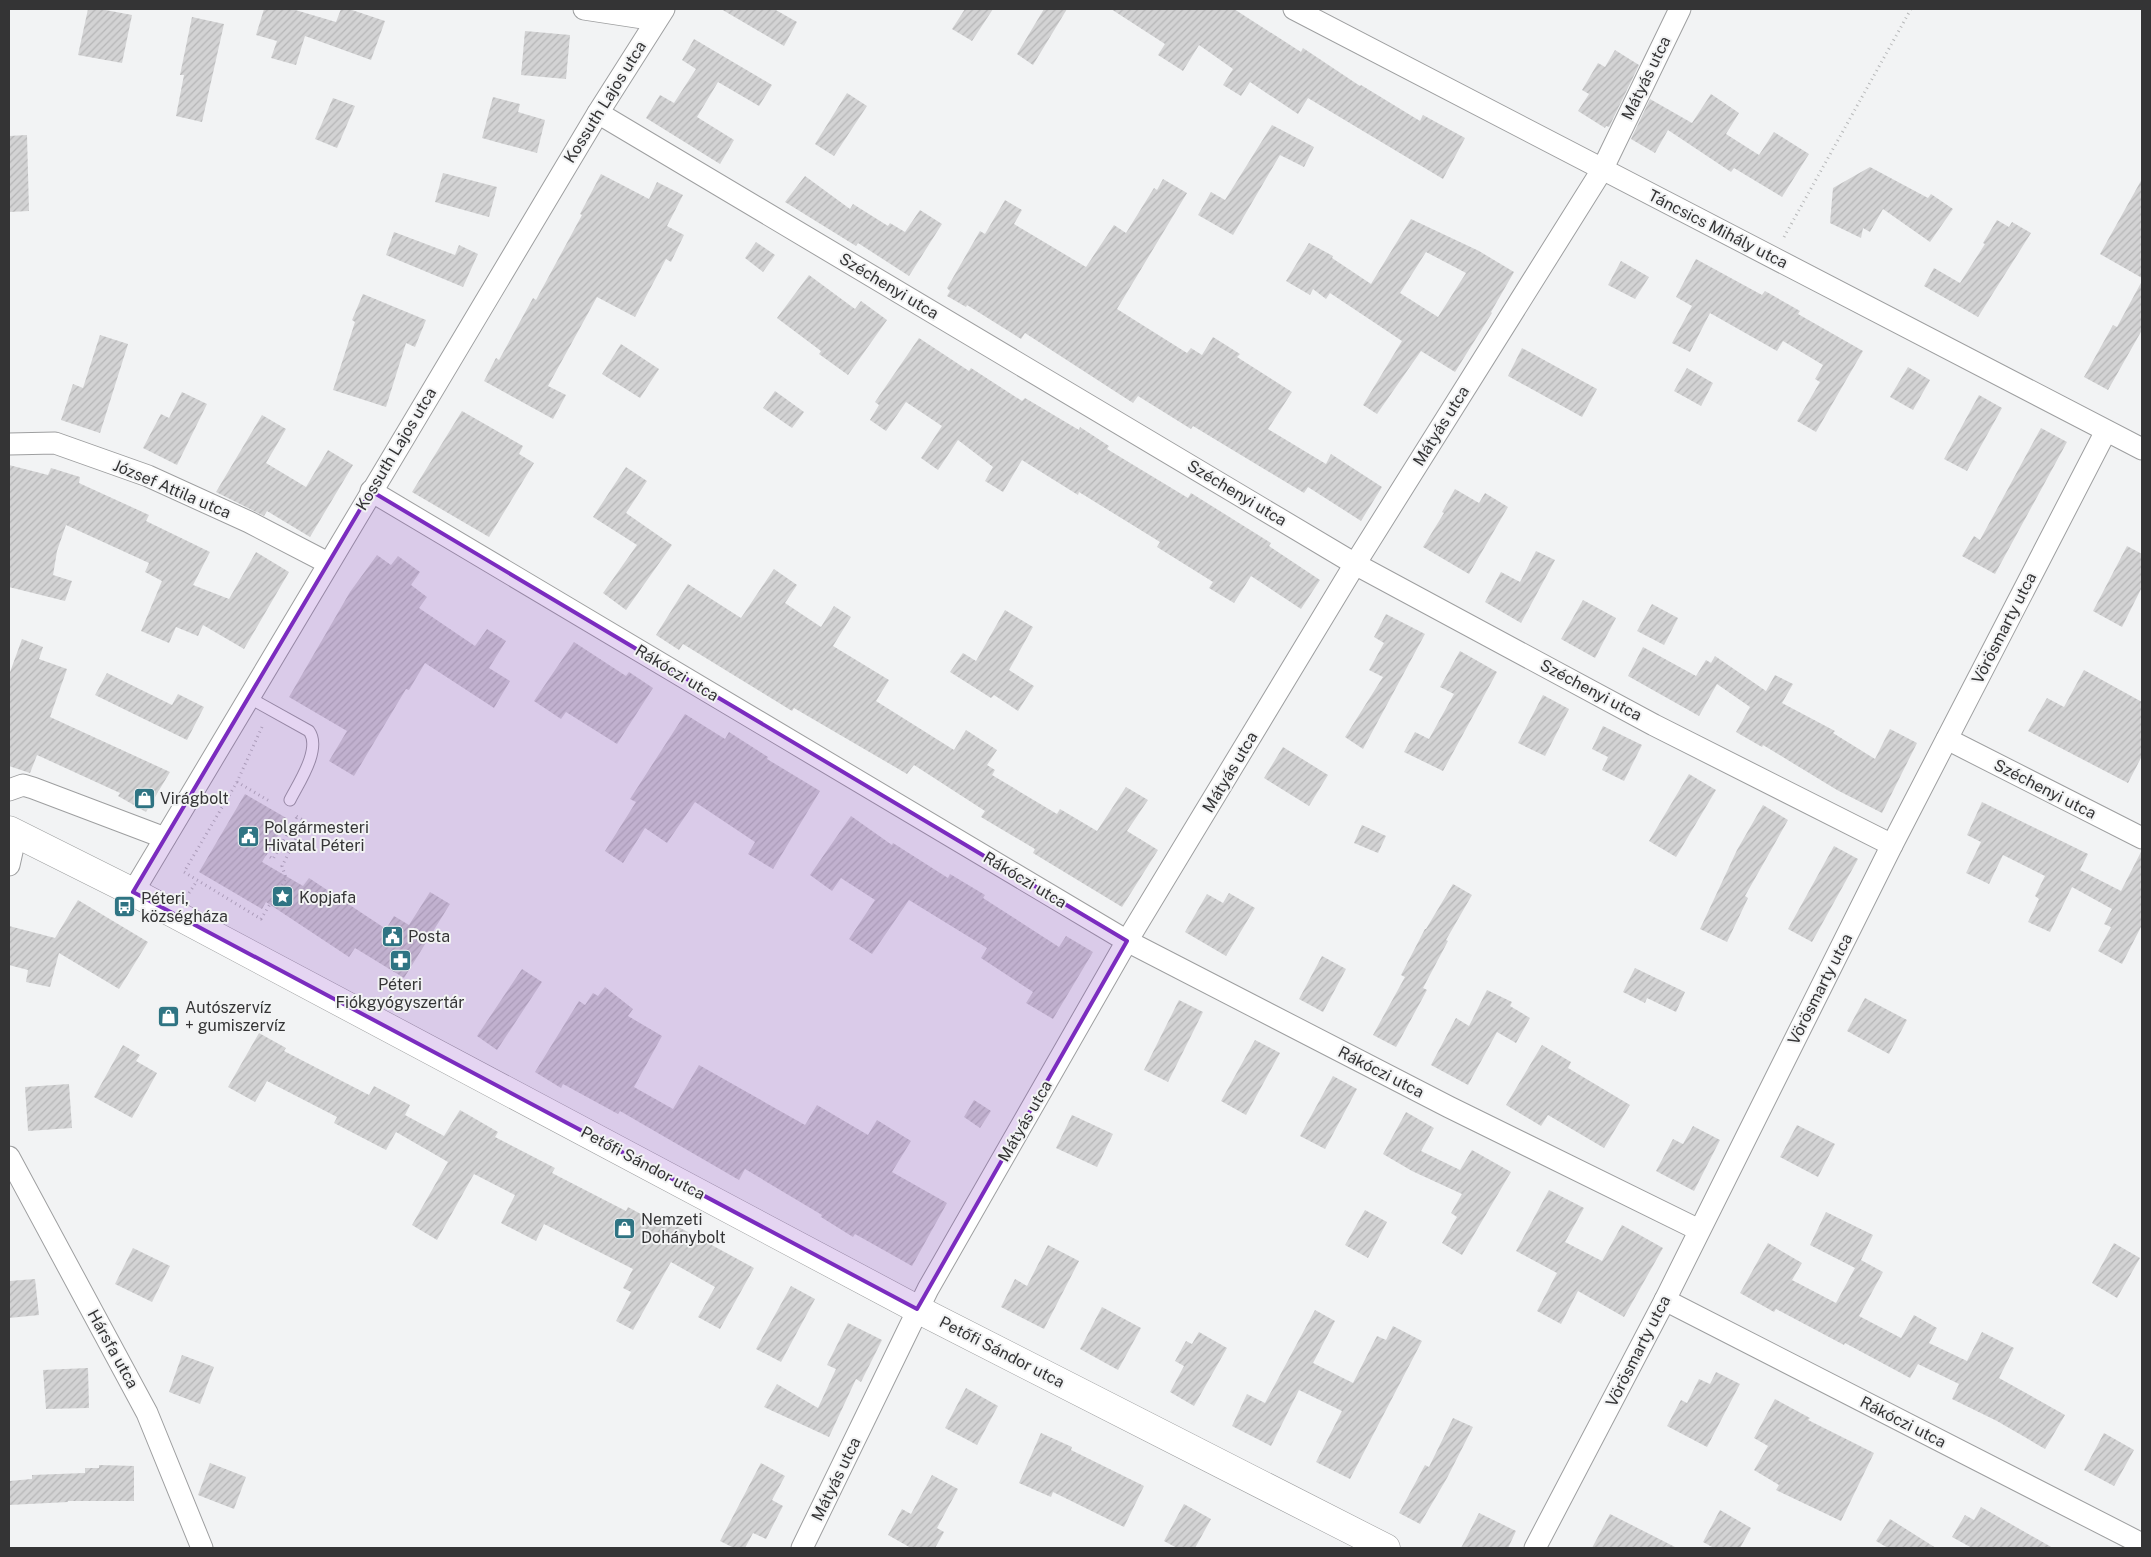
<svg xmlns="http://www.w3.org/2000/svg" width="2151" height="1557" font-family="'Public Sans',sans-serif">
	<defs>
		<pattern id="building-hatch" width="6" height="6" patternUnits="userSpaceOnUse" patternTransform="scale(1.25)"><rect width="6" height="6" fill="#d3d3d4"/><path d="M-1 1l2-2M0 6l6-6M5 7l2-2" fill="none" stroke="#b6b6b7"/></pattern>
	</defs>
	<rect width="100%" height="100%" fill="#f2f3f4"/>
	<g fill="url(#building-hatch)" fill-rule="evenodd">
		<polygon points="88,9 100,9 132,15 122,63 78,55"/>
		<polygon points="264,9 292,9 336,22 341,9 349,9 385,21 371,60 305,36 296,65 271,58 277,41 256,35"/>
		<polygon points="721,9 774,9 797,22 784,46"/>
		<polygon points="965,9 993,9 972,41 952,29"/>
		<polygon points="1044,9 1067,9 1033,65 1017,54"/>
		<polygon points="1111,9 1234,9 1301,52 1303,48 1360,86 1361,85 1420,121 1423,115 1465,138 1443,179 1308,98 1298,114 1250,82 1241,96 1223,85 1233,69 1199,45 1183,71 1158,55 1165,44"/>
		<polygon points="192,17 224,24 202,122 176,116 184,75 180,75"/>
		<polygon points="525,31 570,35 566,79 521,75"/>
		<polygon points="694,39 772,85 759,106 718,82 697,117 734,140 720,164 646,118 660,95 674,103 696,69 682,60"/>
		<polygon points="1615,50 1639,65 1609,127 1606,126 1605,128 1578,111 1589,94 1582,90 1598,63 1605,67"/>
		<polygon points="847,93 867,106 834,156 815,144"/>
		<polygon points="1711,94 1739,113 1726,134 1759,155 1774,132 1809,154 1782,197 1734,168 1731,172 1668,130 1655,153 1631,139 1650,99 1692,123"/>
		<polygon points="493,97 520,104 518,112 545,120 537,153 482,138"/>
		<polygon points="333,98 355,106 337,148 315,139"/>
		<polygon points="1272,125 1314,147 1304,167 1280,155 1233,235 1198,215 1211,192 1225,200"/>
		<polygon points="27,135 29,211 9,212 9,136"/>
		<polygon points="1870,167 1928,198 1931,194 1953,209 1930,242 1883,209 1870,232 1863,228 1861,238 1830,223 1833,188"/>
		<polygon points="443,173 497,187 489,217 435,202"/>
		<polygon points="601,174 649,199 657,182 683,195 667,226 684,235 671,262 666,259 635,317 597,297 548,386 566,395 553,419 484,381 496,358 499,360 533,298 536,300 582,215 580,214"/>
		<polygon points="805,176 850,209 853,204 888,226 890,223 905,232 920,210 942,224 909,276 858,243 856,246 785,202"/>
		<polygon points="1163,179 1187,193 1117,309 1187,353 1191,348 1202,355 1213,337 1240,354 1237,357 1292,392 1268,429 1326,464 1331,454 1382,487 1361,521 1308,487 1304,493 1193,426 1191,429 1138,396 1133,403 1025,333 1021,339 967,305 966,307 947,296 950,291 947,288 980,231 985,234 1005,200 1022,210 1014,224 1086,267 1114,225 1126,233 1154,188 1157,190"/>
		<polygon points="2142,179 2142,278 2100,254"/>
		<path d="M1411 219 1479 251 1514 272 1491 312 1492 313 1455 372 1421 351 1377 414 1363 405 1402 341 1330 293 1326 299 1313 289 1310 295 1286 281 1309 243 1333 256 1332 258 1371 284ZM1426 252 1466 273 1438 317 1400 293Z"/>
		<polygon points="1997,220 2009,227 2012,222 2031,233 1978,317 1924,286 1934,268 1960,283 1985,244 1983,243"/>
		<polygon points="394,232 455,255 459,245 478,254 463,287 386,255"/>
		<polygon points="756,242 775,255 763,272 745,258"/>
		<polygon points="1696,259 1762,295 1765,291 1800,311 1798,314 1863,351 1816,432 1797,421 1820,382 1815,379 1823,365 1783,341 1777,351 1710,313 1690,352 1672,343 1692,306 1676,297"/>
		<polygon points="1621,261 1649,277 1635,299 1608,285"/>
		<polygon points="809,275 855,309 861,301 887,320 848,375 819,354 821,351 777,318"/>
		<polygon points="2142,281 2142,330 2108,390 2084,377 2113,325 2117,327"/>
		<polygon points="363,294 426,320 415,347 406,343 386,407 333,390 355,322 352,320"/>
		<polygon points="100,335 128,344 100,433 61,420 73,384 83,388"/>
		<polygon points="919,338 969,371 971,368 1022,401 1025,398 1079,430 1080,427 1109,446 1107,449 1188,498 1191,493 1271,543 1269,546 1320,580 1301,609 1251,576 1234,603 1209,588 1213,582 1157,547 1160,542 1079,492 1078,495 1022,460 1003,492 985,481 993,467 958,440 938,470 921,458 942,426 906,402 886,431 870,420 879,405 875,402"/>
		<polygon points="621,344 659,369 640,398 602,374"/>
		<polygon points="1522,348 1597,389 1582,417 1508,376"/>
		<polygon points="1908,367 1930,380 1913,410 1890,397"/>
		<polygon points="1687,368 1713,383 1701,406 1674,391"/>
		<polygon points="775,391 804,412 792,428 763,408"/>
		<polygon points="182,392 207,404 177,465 143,448 161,414 169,418"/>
		<polygon points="1979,395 2002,408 1967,471 1944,459"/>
		<polygon points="462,411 523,446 519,454 534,463 489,537 412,492"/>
		<polygon points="262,415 286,429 266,463 306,487 328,450 353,465 310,537 267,511 264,516 216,492"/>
		<polygon points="2041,428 2067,442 1995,574 1962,556 1974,536 1980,540"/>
		<polygon points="9,465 48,475 51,468 80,477 79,483 149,515 146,521 210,552 193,585 229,599 256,552 289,572 244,649 203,625 198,636 176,627 169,643 141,631 162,581 145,572 149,563 66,525 57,551 53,575 72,581 65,601 9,587"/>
		<polygon points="626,467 647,481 626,513 672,545 626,610 603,593 637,545 593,517"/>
		<polygon points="1455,489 1479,503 1485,493 1508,507 1469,574 1423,547 1444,513 1442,512"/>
		<polygon points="2127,546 2142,554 2142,587 2122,627 2093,611"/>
		<polygon points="1536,551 1555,560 1521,623 1485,602 1501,572 1520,582"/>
		<polygon points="377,555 391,565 398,556 420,572 411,585 427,597 419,608 475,646 487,629 506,641 489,668 510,681 494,708 425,663 409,690 406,689 354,776 329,761 347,731 289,697 350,592"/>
		<polygon points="774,569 797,585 785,603 821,627 834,606 851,617 833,646 889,680 876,701 954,750 966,730 997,750 987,765 995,770 992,775 1057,814 1060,809 1097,831 1126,787 1148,800 1127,831 1158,850 1122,907 1033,853 1035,849 981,817 985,811 914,765 907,774 794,708 792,711 683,644 679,650 656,635 688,584 741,618"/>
		<polygon points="1583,600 1616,618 1595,658 1561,639"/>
		<polygon points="1652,604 1678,618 1664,645 1637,631"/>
		<polygon points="1005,610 1033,627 1009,670 1034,686 1018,711 994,695 991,698 950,672 963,653 976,661"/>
		<polygon points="1386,614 1425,634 1363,749 1345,737 1383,677 1369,670 1384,643 1374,637"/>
		<polygon points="22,639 43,647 39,659 67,669 50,717 170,772 146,812 118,796 120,793 37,755 30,773 9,766 9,675"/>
		<polygon points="574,642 626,676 629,672 653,688 617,744 566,712 561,719 534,701"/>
		<polygon points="1643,647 1696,676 1706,660 1711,663 1715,656 1766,691 1775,675 1793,684 1782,703 1835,731 1833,733 1875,759 1890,729 1917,743 1882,813 1837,790 1763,745 1762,747 1736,732 1750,707 1717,684 1699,716 1628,676"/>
		<polygon points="1460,651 1497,672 1443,771 1404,752 1415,732 1429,739 1454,694 1440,687"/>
		<polygon points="2084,670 2142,702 2142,756 2128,783 2028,731 2047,698 2064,707"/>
		<polygon points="107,673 172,705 178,694 204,707 187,740 95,695"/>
		<polygon points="1543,695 1569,709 1545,756 1518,743"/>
		<polygon points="685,714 725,739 729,732 768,757 767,759 820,791 773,869 748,854 755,842 695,802 667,843 645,828 623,863 605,851 636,802 630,799"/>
		<polygon points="1603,726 1642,745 1624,781 1602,770 1608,757 1592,749"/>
		<polygon points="1283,747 1328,775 1309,806 1264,778"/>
		<polygon points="1689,774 1716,790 1676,857 1649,841"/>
		<polygon points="245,794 288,819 262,862 303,886 309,878 386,929 394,916 409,925 430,892 450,904 404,978 355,948 349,957 266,902 262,909 199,872"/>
		<polygon points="1982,802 2088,854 2080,870 2121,891 2142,850 2142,925 2122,964 2098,951 2111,927 2104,924 2112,909 2072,887 2050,932 2028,922 2039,899 2035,896 2045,876 2003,855 1989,884 1966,873 1981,842 1967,835"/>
		<polygon points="1763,805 1788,820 1745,896 1748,898 1727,942 1700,929 1737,850"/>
		<polygon points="851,816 892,845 893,843 948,878 950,874 985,895 983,898 1059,947 1066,936 1093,952 1053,1019 1026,1003 1033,992 981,958 987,948 909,900 872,954 849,939 875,900 841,878 832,891 810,875"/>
		<polygon points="1362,825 1386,836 1378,853 1354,843"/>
		<polygon points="1834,846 1858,859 1812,942 1788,929"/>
		<polygon points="1453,884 1472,895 1446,940 1448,941 1423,988 1427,990 1396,1047 1373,1035 1405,977 1401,975 1425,929 1426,929"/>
		<polygon points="1229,893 1255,908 1226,956 1185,932 1207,894 1223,903"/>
		<polygon points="78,900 148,942 119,989 59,953 50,987 26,982 28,970 9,965 9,926 55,938"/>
		<polygon points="1322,956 1346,969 1323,1012 1299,999"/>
		<polygon points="1635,968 1685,992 1676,1012 1647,998 1645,1003 1623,992"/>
		<polygon points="522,969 542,982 497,1050 477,1036"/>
		<polygon points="605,987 633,1009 628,1016 662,1036 634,1087 673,1109 699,1065 805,1125 817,1105 868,1135 877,1120 911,1141 892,1172 947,1203 912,1266 855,1234 853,1237 821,1217 822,1215 745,1169 739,1180 620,1111 618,1114 563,1084 561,1088 535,1072 579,1001 585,1005 593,993 598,996"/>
		<polygon points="1487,990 1512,1002 1510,1006 1530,1018 1516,1043 1497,1032 1468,1085 1431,1065 1456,1018 1469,1026"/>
		<polygon points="1865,998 1907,1020 1889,1054 1847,1031"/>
		<polygon points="1179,1000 1203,1012 1168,1082 1144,1070"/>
		<polygon points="259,1033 286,1048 284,1051 369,1095 374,1086 410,1105 405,1115 444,1136 460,1110 498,1132 495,1137 555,1168 552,1173 626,1211 628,1207 659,1224 662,1218 754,1268 720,1329 698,1317 715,1287 671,1262 633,1330 616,1321 631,1292 623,1288 633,1269 544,1224 536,1241 501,1223 515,1195 474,1174 437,1240 412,1225 448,1162 396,1132 386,1150 334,1123 337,1117 267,1081 255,1102 228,1087"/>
		<polygon points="1255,1040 1280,1053 1246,1115 1221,1101"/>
		<polygon points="123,1045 140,1055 136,1061 157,1073 132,1118 94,1097"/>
		<polygon points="1542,1045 1571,1062 1568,1068 1630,1105 1604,1148 1548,1115 1541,1126 1506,1105"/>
		<polygon points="1333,1076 1357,1089 1325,1149 1300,1136"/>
		<polygon points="69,1084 72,1128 28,1131 25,1087"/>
		<polygon points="974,1100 991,1111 980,1128 964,1117"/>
		<polygon points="1406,1112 1434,1128 1421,1151 1460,1170 1472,1150 1511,1172 1462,1255 1442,1243 1457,1217 1451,1213 1462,1194 1412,1171 1383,1154"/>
		<polygon points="1072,1115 1113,1134 1097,1167 1056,1148"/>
		<polygon points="1797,1125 1835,1144 1818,1177 1780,1157"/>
		<polygon points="1693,1126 1720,1140 1694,1191 1656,1171 1673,1139 1683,1144"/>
		<polygon points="1549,1190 1584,1208 1565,1242 1602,1261 1622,1225 1663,1248 1624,1317 1578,1291 1561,1324 1537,1311 1557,1273 1516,1251"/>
		<polygon points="1365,1210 1387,1222 1368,1258 1345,1245"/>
		<polygon points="1826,1212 1873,1235 1861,1260 1883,1272 1859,1316 1901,1338 1914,1315 1937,1328 1929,1343 1967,1361 1982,1332 2014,1348 1999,1378 2065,1415 2045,1449 1997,1421 1952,1399 1959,1384 1918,1364 1910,1378 1845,1343 1844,1345 1776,1309 1774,1312 1740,1293 1768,1243 1802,1263 1792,1280 1836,1303 1855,1268 1810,1245"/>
		<polygon points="2114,1243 2140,1258 2117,1298 2092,1283"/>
		<polygon points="1048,1245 1079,1261 1044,1329 1001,1307 1015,1279 1027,1286"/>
		<polygon points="133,1248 170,1266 152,1302 115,1284"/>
		<polygon points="35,1279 39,1315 9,1318 9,1281"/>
		<polygon points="791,1286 815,1299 781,1362 756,1349"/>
		<polygon points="1102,1307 1141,1328 1118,1370 1080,1349"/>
		<polygon points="1315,1310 1335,1321 1313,1363 1353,1383 1377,1336 1386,1340 1393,1326 1422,1341 1350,1479 1316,1462 1342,1411 1299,1390 1271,1446 1232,1426 1247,1394 1265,1403"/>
		<polygon points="848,1323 882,1340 861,1382 856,1379 829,1437 764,1407 777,1384 818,1408 836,1369 827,1365"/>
		<polygon points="1199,1332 1227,1348 1194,1406 1170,1392 1184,1366 1175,1361 1186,1341 1192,1344"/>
		<polygon points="182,1355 214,1367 200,1404 169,1392"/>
		<polygon points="88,1368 89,1408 46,1409 43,1370"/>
		<polygon points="1716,1372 1740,1384 1707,1447 1667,1426 1681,1400 1687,1403 1699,1379 1710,1384"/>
		<polygon points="966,1388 998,1406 977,1445 945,1428"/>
		<polygon points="1775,1399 1810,1418 1808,1420 1874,1453 1841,1521 1776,1490 1779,1485 1754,1470 1768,1446 1754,1438"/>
		<polygon points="1453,1418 1473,1427 1447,1478 1420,1524 1399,1513 1425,1465 1429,1467"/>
		<polygon points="1041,1433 1072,1447 1071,1450 1144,1486 1124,1527 1053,1492 1051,1497 1019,1483"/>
		<polygon points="2104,1433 2134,1450 2114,1486 2084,1470"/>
		<polygon points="210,1463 246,1477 234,1509 198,1495"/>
		<polygon points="761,1463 785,1476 772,1500 783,1506 766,1539 753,1533 745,1548 734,1548 720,1541"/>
		<polygon points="99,1465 134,1466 134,1501 68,1501 68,1502 9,1505 9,1481 32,1479 32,1475 85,1473 85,1468 99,1468"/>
		<polygon points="932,1475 958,1489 937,1528 944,1532 935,1548 911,1548 888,1535 902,1509 911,1514"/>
		<polygon points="1184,1504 1211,1519 1195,1548 1177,1548 1164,1541"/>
		<polygon points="1981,1507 2053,1548 1972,1548 1952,1537 1965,1515 1974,1520"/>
		<polygon points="1720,1510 1751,1528 1740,1548 1714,1548 1703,1542"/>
		<polygon points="1479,1513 1516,1531 1508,1548 1461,1548"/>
		<polygon points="1610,1514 1677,1548 1592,1548"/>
		<polygon points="1890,1519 1936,1548 1888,1548 1876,1541"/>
	</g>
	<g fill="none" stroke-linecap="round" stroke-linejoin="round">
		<defs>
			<path id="lane" d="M248 697 309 731C322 749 298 784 290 800"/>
			<g id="street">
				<polyline points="584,9 656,20"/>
				<polyline points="1294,9 2142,449"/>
				<polyline points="598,113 1355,564 1654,725 1892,845"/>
				<polyline points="9,444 55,443 148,476 249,522 328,563"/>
				<polyline points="371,491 1127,941 1449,1107 1699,1230"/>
				<polyline points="1947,739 2142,838"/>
				<polyline points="9,790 23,785 33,788 165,838"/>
				<polyline points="9,865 16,834"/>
				<polyline points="133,892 598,113 664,9"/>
				<polyline points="9,1157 147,1413 202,1548"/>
				<polyline points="1665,1300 2142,1544"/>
				<polyline points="802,1548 928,1289 1127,941 1355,564 1602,170 1680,9"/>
				<polyline points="1535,1548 1665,1300 1892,845 2106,431"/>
			</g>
			<polyline id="secondary" points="9,830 133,892 917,1309 1386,1548"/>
		</defs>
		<use href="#lane" stroke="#9e9fa0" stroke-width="13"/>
		<use href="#street" stroke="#9e9fa0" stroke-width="23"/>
		<use href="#secondary" stroke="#9e9fa0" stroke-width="29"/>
		<g stroke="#b7b8b9" stroke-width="3" stroke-dasharray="1 4" stroke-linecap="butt">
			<polyline points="1784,237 1911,9"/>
			<polyline points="262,727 237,782 184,872 261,919 286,878 282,866 305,821 296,816"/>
			<polyline points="237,782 271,802"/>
			<polyline points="266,854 273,859 297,817"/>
			<polyline points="189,893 197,881"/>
		</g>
		<use href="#lane" stroke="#fff" stroke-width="11"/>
		<use href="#street" stroke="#fff" stroke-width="21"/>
		<use href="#secondary" stroke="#fff" stroke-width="28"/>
	</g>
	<path fill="#7b2cbf" fill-opacity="0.2" stroke="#7b2cbf" stroke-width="4" stroke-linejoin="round" d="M371 491 1127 941 917 1309 133 892Z"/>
	<defs>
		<symbol id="shop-square" viewBox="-11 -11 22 22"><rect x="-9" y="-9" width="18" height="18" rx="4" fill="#2f7483" stroke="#f2f3f4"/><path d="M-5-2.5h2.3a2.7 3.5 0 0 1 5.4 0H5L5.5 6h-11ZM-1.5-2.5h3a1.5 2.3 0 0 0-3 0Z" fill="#fff"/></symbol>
		<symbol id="civic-square" viewBox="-11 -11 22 22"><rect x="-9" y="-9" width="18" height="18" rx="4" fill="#2f7483" stroke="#f2f3f4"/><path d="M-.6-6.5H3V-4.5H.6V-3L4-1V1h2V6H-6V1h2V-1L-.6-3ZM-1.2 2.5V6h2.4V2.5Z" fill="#fff"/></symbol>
		<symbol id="sight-square" viewBox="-11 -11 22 22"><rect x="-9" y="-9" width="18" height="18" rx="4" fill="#2f7483" stroke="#f2f3f4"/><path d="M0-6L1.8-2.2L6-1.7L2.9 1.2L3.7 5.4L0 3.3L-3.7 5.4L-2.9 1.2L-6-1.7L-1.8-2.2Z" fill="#fff"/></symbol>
		<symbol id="bus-square" viewBox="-11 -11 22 22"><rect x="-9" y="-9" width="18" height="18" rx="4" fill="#2f7483" stroke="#f2f3f4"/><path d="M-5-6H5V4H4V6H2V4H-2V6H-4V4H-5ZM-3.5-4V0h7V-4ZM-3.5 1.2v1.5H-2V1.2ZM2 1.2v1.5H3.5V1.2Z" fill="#fff"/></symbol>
		<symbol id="pharmacy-square" viewBox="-11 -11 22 22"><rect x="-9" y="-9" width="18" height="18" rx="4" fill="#2f7483" stroke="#f2f3f4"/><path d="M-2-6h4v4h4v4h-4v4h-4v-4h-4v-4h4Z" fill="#fff"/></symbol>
	</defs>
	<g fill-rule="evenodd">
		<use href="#shop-square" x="132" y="786" width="25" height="25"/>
		<use href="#civic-square" x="236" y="824" width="25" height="25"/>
		<use href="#sight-square" x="270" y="884" width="25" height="25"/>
		<use href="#bus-square" x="112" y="894" width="25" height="25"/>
		<use href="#civic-square" x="380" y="924" width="25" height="25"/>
		<use href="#pharmacy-square" x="388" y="948" width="25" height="25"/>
		<use href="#shop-square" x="156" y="1004" width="25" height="25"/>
		<use href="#shop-square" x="612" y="1216" width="25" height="25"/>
	</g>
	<g text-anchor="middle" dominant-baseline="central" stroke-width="4" stroke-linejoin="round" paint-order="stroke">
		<g font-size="16" fill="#343435" stroke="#f2f3f4">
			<text transform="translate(1646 78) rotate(-64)">Mátyás utca</text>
			<text transform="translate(605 102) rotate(-58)">Kossuth Lajos utca</text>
			<text transform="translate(1718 229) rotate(27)">Táncsics Mihály utca</text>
			<text transform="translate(889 286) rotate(31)">Széchenyi utca</text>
			<text transform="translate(1441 426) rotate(-58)">Mátyás utca</text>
			<text transform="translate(396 449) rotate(-59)">Kossuth Lajos utca</text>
			<text transform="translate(172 489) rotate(23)">József Attila utca</text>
			<text transform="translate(1237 493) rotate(31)">Széchenyi utca</text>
			<text transform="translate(2004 628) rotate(-63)">Vörösmarty utca</text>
			<text transform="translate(677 673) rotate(31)">Rákóczi utca</text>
			<text transform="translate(1591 690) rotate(28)">Széchenyi utca</text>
			<text transform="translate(1230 772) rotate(-59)">Mátyás utca</text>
			<text transform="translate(2045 789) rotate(27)">Széchenyi utca</text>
			<text transform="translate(1025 880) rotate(31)">Rákóczi utca</text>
			<text transform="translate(1820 989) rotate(-63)">Vörösmarty utca</text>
			<text transform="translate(1381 1072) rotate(27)">Rákóczi utca</text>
			<text transform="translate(1025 1121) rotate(-60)">Mátyás utca</text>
			<text transform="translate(643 1163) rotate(28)">Petőfi Sándor utca</text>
			<text transform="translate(113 1349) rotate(61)">Hársfa utca</text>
			<text transform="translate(1638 1351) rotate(-63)">Vörösmarty utca</text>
			<text transform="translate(1002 1352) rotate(27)">Petőfi Sándor utca</text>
			<text transform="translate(1903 1422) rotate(27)">Rákóczi utca</text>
			<text transform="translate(836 1479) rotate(-64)">Mátyás utca</text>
		</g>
		<g font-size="16" fill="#343435" stroke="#f2f3f4" text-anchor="start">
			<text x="160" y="798">Virágbolt</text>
			<text x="264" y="827">Polgármesteri<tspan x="264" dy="18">Hivatal Péteri</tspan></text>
			<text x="299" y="897">Kopjafa</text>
			<text x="141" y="898">Péteri,<tspan x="141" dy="18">községháza</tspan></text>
			<text x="408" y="936">Posta</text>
			<text x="400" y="984" text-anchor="middle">Péteri<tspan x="400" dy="18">Fiókgyógyszertár</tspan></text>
			<text x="185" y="1007">Autószervíz<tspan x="185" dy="18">+ gumiszervíz</tspan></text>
			<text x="641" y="1219">Nemzeti<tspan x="641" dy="18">Dohánybolt</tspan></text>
		</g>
	</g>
	<rect width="2151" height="1557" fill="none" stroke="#343435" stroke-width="20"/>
</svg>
